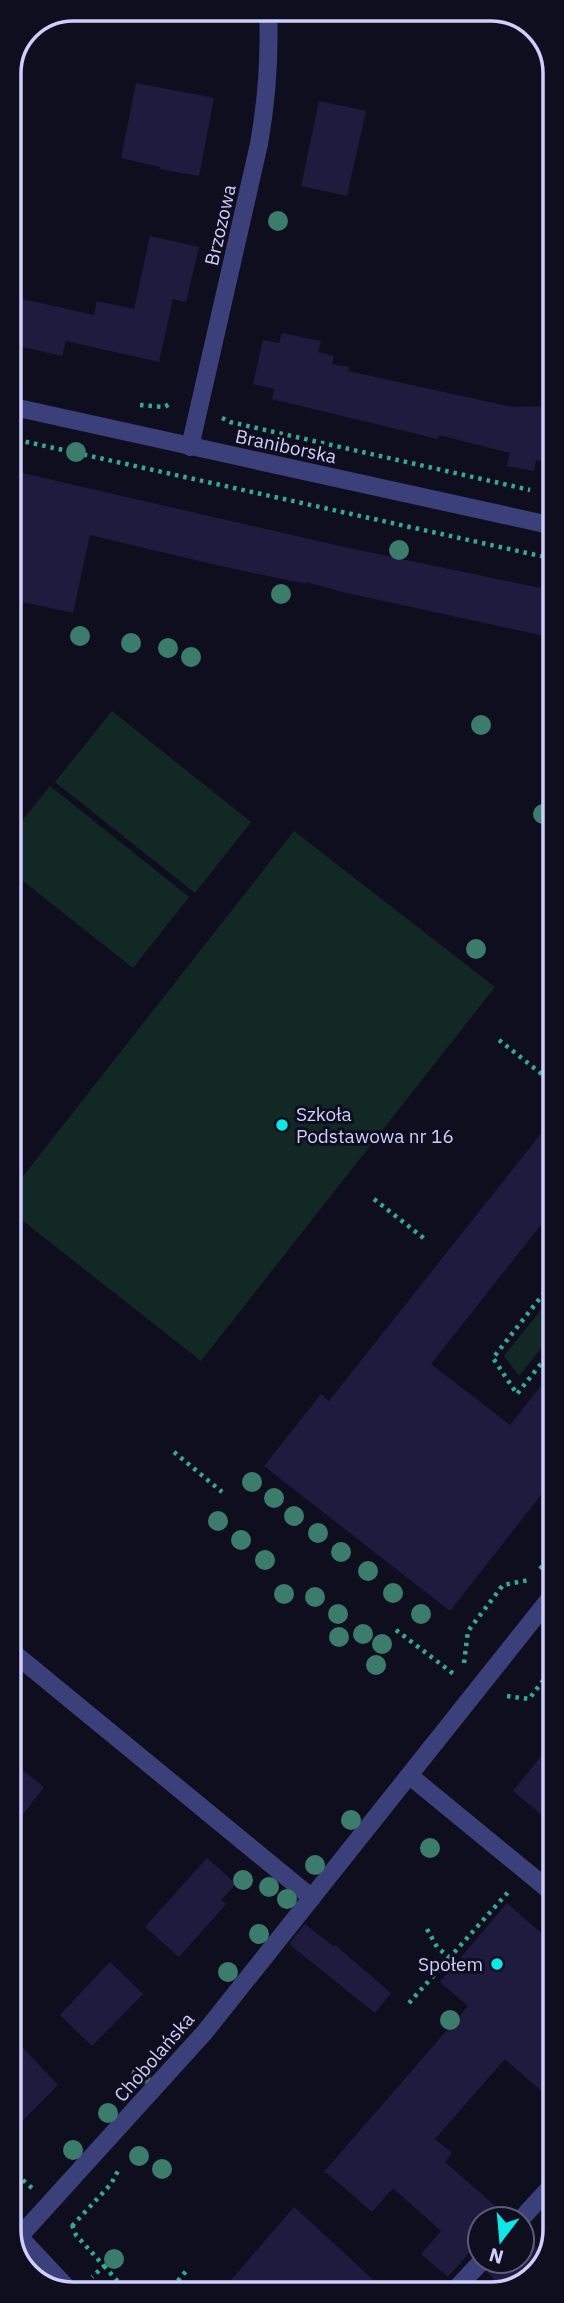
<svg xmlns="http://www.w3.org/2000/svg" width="564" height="2303" font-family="'IBM Plex Sans',sans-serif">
	<rect width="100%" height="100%" fill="#0f0e1e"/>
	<g fill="#112825">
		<polygon points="112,711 251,822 195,893 55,782"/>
		<polygon points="50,786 189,897 133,968 9,870 9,837"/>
		<polygon points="294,831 495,987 201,1361 9,1210 9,1194"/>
		<polygon points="555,1292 555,1331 519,1376 504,1356"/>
	</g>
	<g fill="#1f1b3e">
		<polygon points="136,83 214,98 199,176 159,169 160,167 121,158"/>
		<polygon points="319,101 366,111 347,196 301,186"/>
		<polygon points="150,236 199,247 186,302 173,299 159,362 66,341 62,356 9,344 9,296 94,315 97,301 134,309"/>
		<polygon points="282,333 321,341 318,352 334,356 332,364 349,367 348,371 512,407 554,406 554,464 536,460 534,471 507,466 510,453 439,435 438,439 272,399 274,389 253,384 263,340 279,343"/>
		<polygon points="9,470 335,545 554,591 554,638 347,593 306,582 306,584 216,565 90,535 73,613 9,599"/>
		<polygon points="555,1116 555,1207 431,1364 510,1425 555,1368 555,1477 450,1611 264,1466 321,1394 329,1401"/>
		<polygon points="555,1739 555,1826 513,1791"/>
		<polygon points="10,1760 44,1787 10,1831"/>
		<polygon points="207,1858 236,1884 221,1900 226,1904 179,1957 145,1927"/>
		<polygon points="507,1903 555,1945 555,2103 505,2059 435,2139 452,2153 445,2162 510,2219 480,2219 480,2250 471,2256 469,2253 448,2277 421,2254 441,2231 393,2188 372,2212 327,2173 323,2173 468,2006 440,1982"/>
		<polygon points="305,1924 334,1947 335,1945 391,1993 375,2013 289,1944"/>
		<polygon points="110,1962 143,1994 92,2046 60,2015"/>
		<polygon points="10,2034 58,2085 10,2133"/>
		<polygon points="294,2207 341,2250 387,2293 219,2294"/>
		<polygon points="522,2232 545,2257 540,2272 505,2292 487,2272 493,2261 522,2261"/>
	</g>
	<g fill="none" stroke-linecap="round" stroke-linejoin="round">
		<g stroke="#35a996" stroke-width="4.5" stroke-dasharray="3.5 5" stroke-linecap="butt">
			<polyline points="140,405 164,407 172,403"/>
			<polyline points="222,418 230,422 530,490"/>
			<polyline points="9,438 554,559"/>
			<polyline points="499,1040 553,1083"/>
			<polyline points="374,1199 426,1240"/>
			<polyline points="555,1279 493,1358 517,1394 555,1346"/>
			<polyline points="174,1452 222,1492"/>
			<polyline points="540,1569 555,1551"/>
			<polyline points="396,1630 455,1675"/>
			<polyline points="464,1663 468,1631 503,1585 529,1580"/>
			<polyline points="507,1696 529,1699 555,1665"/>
			<polyline points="427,1929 437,1947 450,1958"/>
			<polyline points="409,2003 510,1890"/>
			<polyline points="10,2169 32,2188"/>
			<polyline points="72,2225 76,2235 104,2266 92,2277"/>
			<polyline points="72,2226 111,2184 120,2167"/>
			<polyline points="104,2266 129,2294"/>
			<polyline points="167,2294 187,2270"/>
		</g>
		<g stroke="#3b3f7a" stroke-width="18">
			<polyline points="9,406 554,526"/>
			<path d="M190 447 259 144C267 99 270 55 268 9"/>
			<polyline points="10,1650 312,1898"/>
			<polyline points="410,1776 555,1895"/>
			<polyline points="521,2219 555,2182"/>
			<polyline points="10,2227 73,2294"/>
			<polyline points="19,2237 204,2033 555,1592"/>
			<polyline points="452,2293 482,2261"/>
		</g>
	</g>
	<g fill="#3b7c6d">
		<circle cx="278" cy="221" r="10"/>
		<circle cx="76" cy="452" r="10"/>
		<circle cx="399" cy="550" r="10"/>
		<circle cx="281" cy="594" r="10"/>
		<circle cx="80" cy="636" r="10"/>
		<circle cx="131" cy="643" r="10"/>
		<circle cx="168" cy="648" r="10"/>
		<circle cx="191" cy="657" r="10"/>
		<circle cx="481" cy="725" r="10"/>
		<circle cx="543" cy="814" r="10"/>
		<circle cx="476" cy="949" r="10"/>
		<circle cx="252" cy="1482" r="10"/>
		<circle cx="274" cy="1498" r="10"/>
		<circle cx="294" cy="1516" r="10"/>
		<circle cx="218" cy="1521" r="10"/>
		<circle cx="318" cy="1533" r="10"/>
		<circle cx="241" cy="1540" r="10"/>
		<circle cx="341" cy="1552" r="10"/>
		<circle cx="265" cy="1560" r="10"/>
		<circle cx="368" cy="1571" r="10"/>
		<circle cx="393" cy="1593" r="10"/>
		<circle cx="284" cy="1594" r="10"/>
		<circle cx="315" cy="1597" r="10"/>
		<circle cx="338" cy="1614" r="10"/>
		<circle cx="421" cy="1614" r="10"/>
		<circle cx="363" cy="1634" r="10"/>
		<circle cx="339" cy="1637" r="10"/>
		<circle cx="382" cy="1644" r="10"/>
		<circle cx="376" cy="1665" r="10"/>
		<circle cx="351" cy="1820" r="10"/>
		<circle cx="430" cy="1848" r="10"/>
		<circle cx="315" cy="1865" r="10"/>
		<circle cx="243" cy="1880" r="10"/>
		<circle cx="269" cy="1887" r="10"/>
		<circle cx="287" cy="1899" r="10"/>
		<circle cx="259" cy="1934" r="10"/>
		<circle cx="228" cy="1972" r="10"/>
		<circle cx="450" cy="2020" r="10"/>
		<circle cx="141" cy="2075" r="10"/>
		<circle cx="108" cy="2113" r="10"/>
		<circle cx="73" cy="2150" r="10"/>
		<circle cx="139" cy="2156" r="10"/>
		<circle cx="162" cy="2169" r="10"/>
		<circle cx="114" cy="2259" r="10"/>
	</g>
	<g fill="#0fe7e7" stroke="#0f0e1e" stroke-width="2.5">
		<circle cx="282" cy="1125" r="7"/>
		<circle cx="497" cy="1964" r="7"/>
	</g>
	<g text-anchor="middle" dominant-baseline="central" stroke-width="6" stroke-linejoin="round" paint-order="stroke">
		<g font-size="19" fill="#cfcefc" stroke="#0f0e1e">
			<text transform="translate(220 225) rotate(-77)">Brzozowa</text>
			<text transform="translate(286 446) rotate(12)">Braniborska</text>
			<text transform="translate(154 2057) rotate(-49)">Chobolańska</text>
		</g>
		<g font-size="19" fill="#cfcefc" stroke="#0f0e1e" text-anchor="start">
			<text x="296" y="1114">Szkoła<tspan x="296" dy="22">Podstawowa nr 16</tspan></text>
			<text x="483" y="1964" text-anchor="end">Społem</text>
		</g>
	</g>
	<path d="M0 0H564V2303H0ZM73 21H491A52 52 0 0 1 543 73V2230A52 52 0 0 1 491 2282H73A52 52 0 0 1 21 2230V73A52 52 0 0 1 73 21Z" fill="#0f0e1e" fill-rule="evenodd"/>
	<path fill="none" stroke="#cfcefc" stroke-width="3.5" d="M73 21H491A52 52 0 0 1 543 73V2230A52 52 0 0 1 491 2282H73A52 52 0 0 1 21 2230V73A52 52 0 0 1 73 21Z"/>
	<g transform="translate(501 2240) rotate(196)"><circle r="33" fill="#0f0e1e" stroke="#5c5b77" stroke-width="2"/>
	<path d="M0-5L12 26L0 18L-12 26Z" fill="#0fe7e7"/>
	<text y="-10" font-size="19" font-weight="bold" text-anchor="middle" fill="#cfcefc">N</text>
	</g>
</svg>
